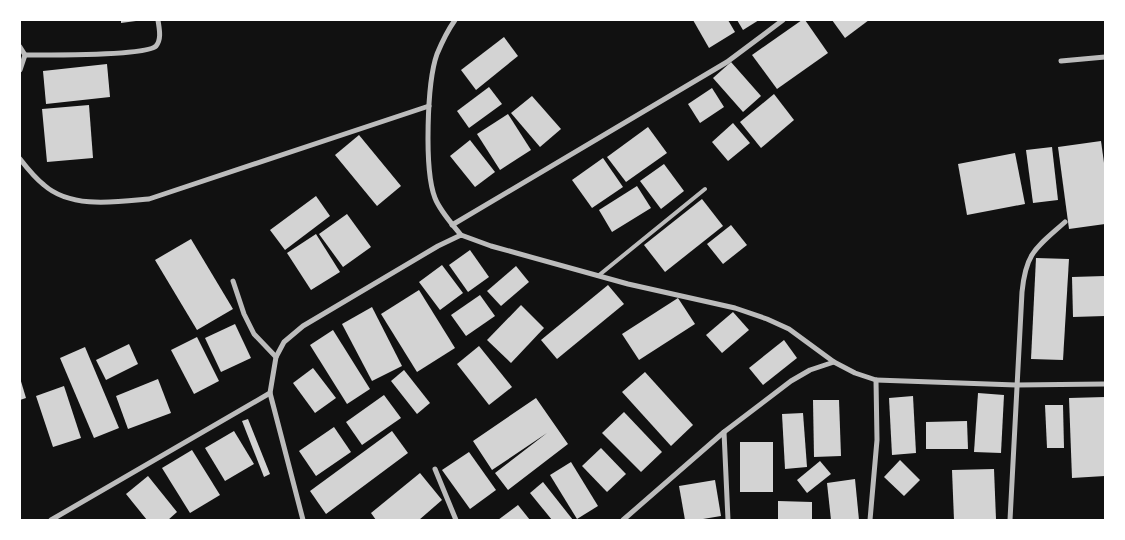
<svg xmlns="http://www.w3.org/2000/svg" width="1125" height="540" font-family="'Space Grotesk',sans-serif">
	<rect width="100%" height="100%" fill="#111"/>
	<g fill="#d3d3d3">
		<polygon points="121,20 136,20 136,21 121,23"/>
		<polygon points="693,20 728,20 735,32 709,48"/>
		<polygon points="737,20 759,20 743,30"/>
		<polygon points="802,20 805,20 828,53 777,89 752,55"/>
		<polygon points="832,20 869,20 845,38"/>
		<polygon points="504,37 518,56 476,90 461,70"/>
		<polygon points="731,62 761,96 743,112 713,78"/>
		<polygon points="107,64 110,97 46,104 43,71"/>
		<polygon points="489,87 502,104 469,128 457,111"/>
		<polygon points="712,88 724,107 700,123 688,104"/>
		<polygon points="774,94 794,120 761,148 740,122"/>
		<polygon points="532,96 561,129 540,147 511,113"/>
		<polygon points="89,105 93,158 47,162 42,109"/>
		<polygon points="508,114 531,150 500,170 477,134"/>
		<polygon points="733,123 750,143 728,161 712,142"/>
		<polygon points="648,127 667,153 626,182 607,157"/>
		<polygon points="359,135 401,186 377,206 335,155"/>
		<polygon points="470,140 495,172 475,187 450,156"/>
		<polygon points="1101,141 1105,170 1105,224 1069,229 1058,147"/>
		<polygon points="1052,147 1058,200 1033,203 1026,150"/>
		<polygon points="1015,153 1025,204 967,215 958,164"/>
		<polygon points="603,158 623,187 592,208 572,180"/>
		<polygon points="664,164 684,191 661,209 640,181"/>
		<polygon points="637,186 651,208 612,232 599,210"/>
		<polygon points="316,196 330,216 285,250 270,230"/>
		<polygon points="702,199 723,226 665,272 644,245"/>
		<polygon points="347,214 371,247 343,267 319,234"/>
		<polygon points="731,225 747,245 723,264 707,244"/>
		<polygon points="316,234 340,272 311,290 287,253"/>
		<polygon points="191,239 233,309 197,330 155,260"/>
		<polygon points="470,250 489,277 468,292 449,265"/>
		<polygon points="1036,258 1069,259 1063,360 1031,359"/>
		<polygon points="442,265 463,293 440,310 419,282"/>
		<polygon points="516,266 529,282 501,306 487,291"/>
		<polygon points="1105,276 1105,316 1073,317 1072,277"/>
		<polygon points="608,285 624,304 557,359 541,340"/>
		<polygon points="419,290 455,348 417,372 381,314"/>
		<polygon points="480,295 495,316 466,336 451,315"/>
		<polygon points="678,298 695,324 639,360 622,334"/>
		<polygon points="521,305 544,328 511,363 487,340"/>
		<polygon points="372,307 402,366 372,381 342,324"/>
		<polygon points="733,312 749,330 722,353 706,335"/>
		<polygon points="235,324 251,358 221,372 205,338"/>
		<polygon points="333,330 370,389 347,404 310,345"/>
		<polygon points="197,337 219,381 194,394 171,350"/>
		<polygon points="784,340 797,358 763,385 749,368"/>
		<polygon points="129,344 138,364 106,380 96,360"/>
		<polygon points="479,346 512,387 489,405 457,364"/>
		<polygon points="85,347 119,428 94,438 60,358"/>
		<polygon points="313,368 336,398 315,413 293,383"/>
		<polygon points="404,370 430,403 417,414 391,381"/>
		<polygon points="645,372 693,425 671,446 622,392"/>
		<polygon points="20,378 26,398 20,400"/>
		<polygon points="158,379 171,413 128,429 116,396"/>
		<polygon points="64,386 81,438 53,447 36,396"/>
		<polygon points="978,393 1004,395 1001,453 974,452"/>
		<polygon points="384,395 401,418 362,445 346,422"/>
		<polygon points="913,396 916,453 892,455 889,398"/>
		<polygon points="1105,397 1105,476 1072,478 1069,398"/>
		<polygon points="536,398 568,444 508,490 495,473 547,433 492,470 473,441"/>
		<polygon points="813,400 839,400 841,456 814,457"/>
		<polygon points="1045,405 1063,405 1064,448 1047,448"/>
		<polygon points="624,412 662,452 641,472 602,433"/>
		<polygon points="803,413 807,467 785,469 782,414"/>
		<polygon points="248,419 270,474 264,477 242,421"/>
		<polygon points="967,421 968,449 926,449 926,422"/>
		<polygon points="334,427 351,452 316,476 299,451"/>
		<polygon points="234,431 254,464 225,481 205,448"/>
		<polygon points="392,431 408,453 326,514 310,491"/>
		<rect x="740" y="442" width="33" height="50"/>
		<polygon points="601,448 626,474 607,492 582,466"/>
		<polygon points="192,450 220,495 190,513 162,468"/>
		<polygon points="469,452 496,490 470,509 442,470"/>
		<polygon points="900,460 920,480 904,496 884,477"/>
		<polygon points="820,461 831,474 807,493 797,480"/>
		<polygon points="571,462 598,506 577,519 550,475"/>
		<polygon points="994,469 996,519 954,520 952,470"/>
		<polygon points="420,473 442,500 419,520 376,520 371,513"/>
		<polygon points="148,476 177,512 168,520 147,520 126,494"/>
		<polygon points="855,479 859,520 831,520 827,483"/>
		<polygon points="715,480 721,516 697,520 685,520 679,486"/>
		<polygon points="543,482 573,520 552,520 530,493"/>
		<polygon points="778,501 812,502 812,520 778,520"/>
		<polygon points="518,505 530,520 498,520"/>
	</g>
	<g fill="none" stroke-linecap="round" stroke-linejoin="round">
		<polyline stroke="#bcbcbc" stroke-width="4" points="598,276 705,189"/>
		<g stroke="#bcbcbc" stroke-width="5">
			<path d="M455 20C448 30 442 42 437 54 427 82 424 170 435 198 440 211 452 224 461 235"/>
			<polyline points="20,47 25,55 20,70"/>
			<path d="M25 55C44 55 147 56 156 46 162 39 159 28 158 20"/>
			<polyline points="1061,61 1105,57"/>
			<path d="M20 159C27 168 35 178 44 185 71 209 116 202 149 199L429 106"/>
			<polyline points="452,225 727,62 783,20"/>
			<polyline points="233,281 244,314 254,334 276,357"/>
			<polyline points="270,393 303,520"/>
			<polyline points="724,432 728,520"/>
			<polyline points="435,469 456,520"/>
			<polyline points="51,520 270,393 276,357 284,342 303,326 438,246 461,235 491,246 628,284 735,308 767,319 789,329 834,362 855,373 876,380 1016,385 1105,384"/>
			<polyline points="623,520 724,432 791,381 810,370 834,362"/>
			<polyline points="870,520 877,440 876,380"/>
			<path d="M1010 520 1022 292C1026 252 1036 248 1065 222"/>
		</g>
	</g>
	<rect width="1125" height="540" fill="none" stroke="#ffffff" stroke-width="42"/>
</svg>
